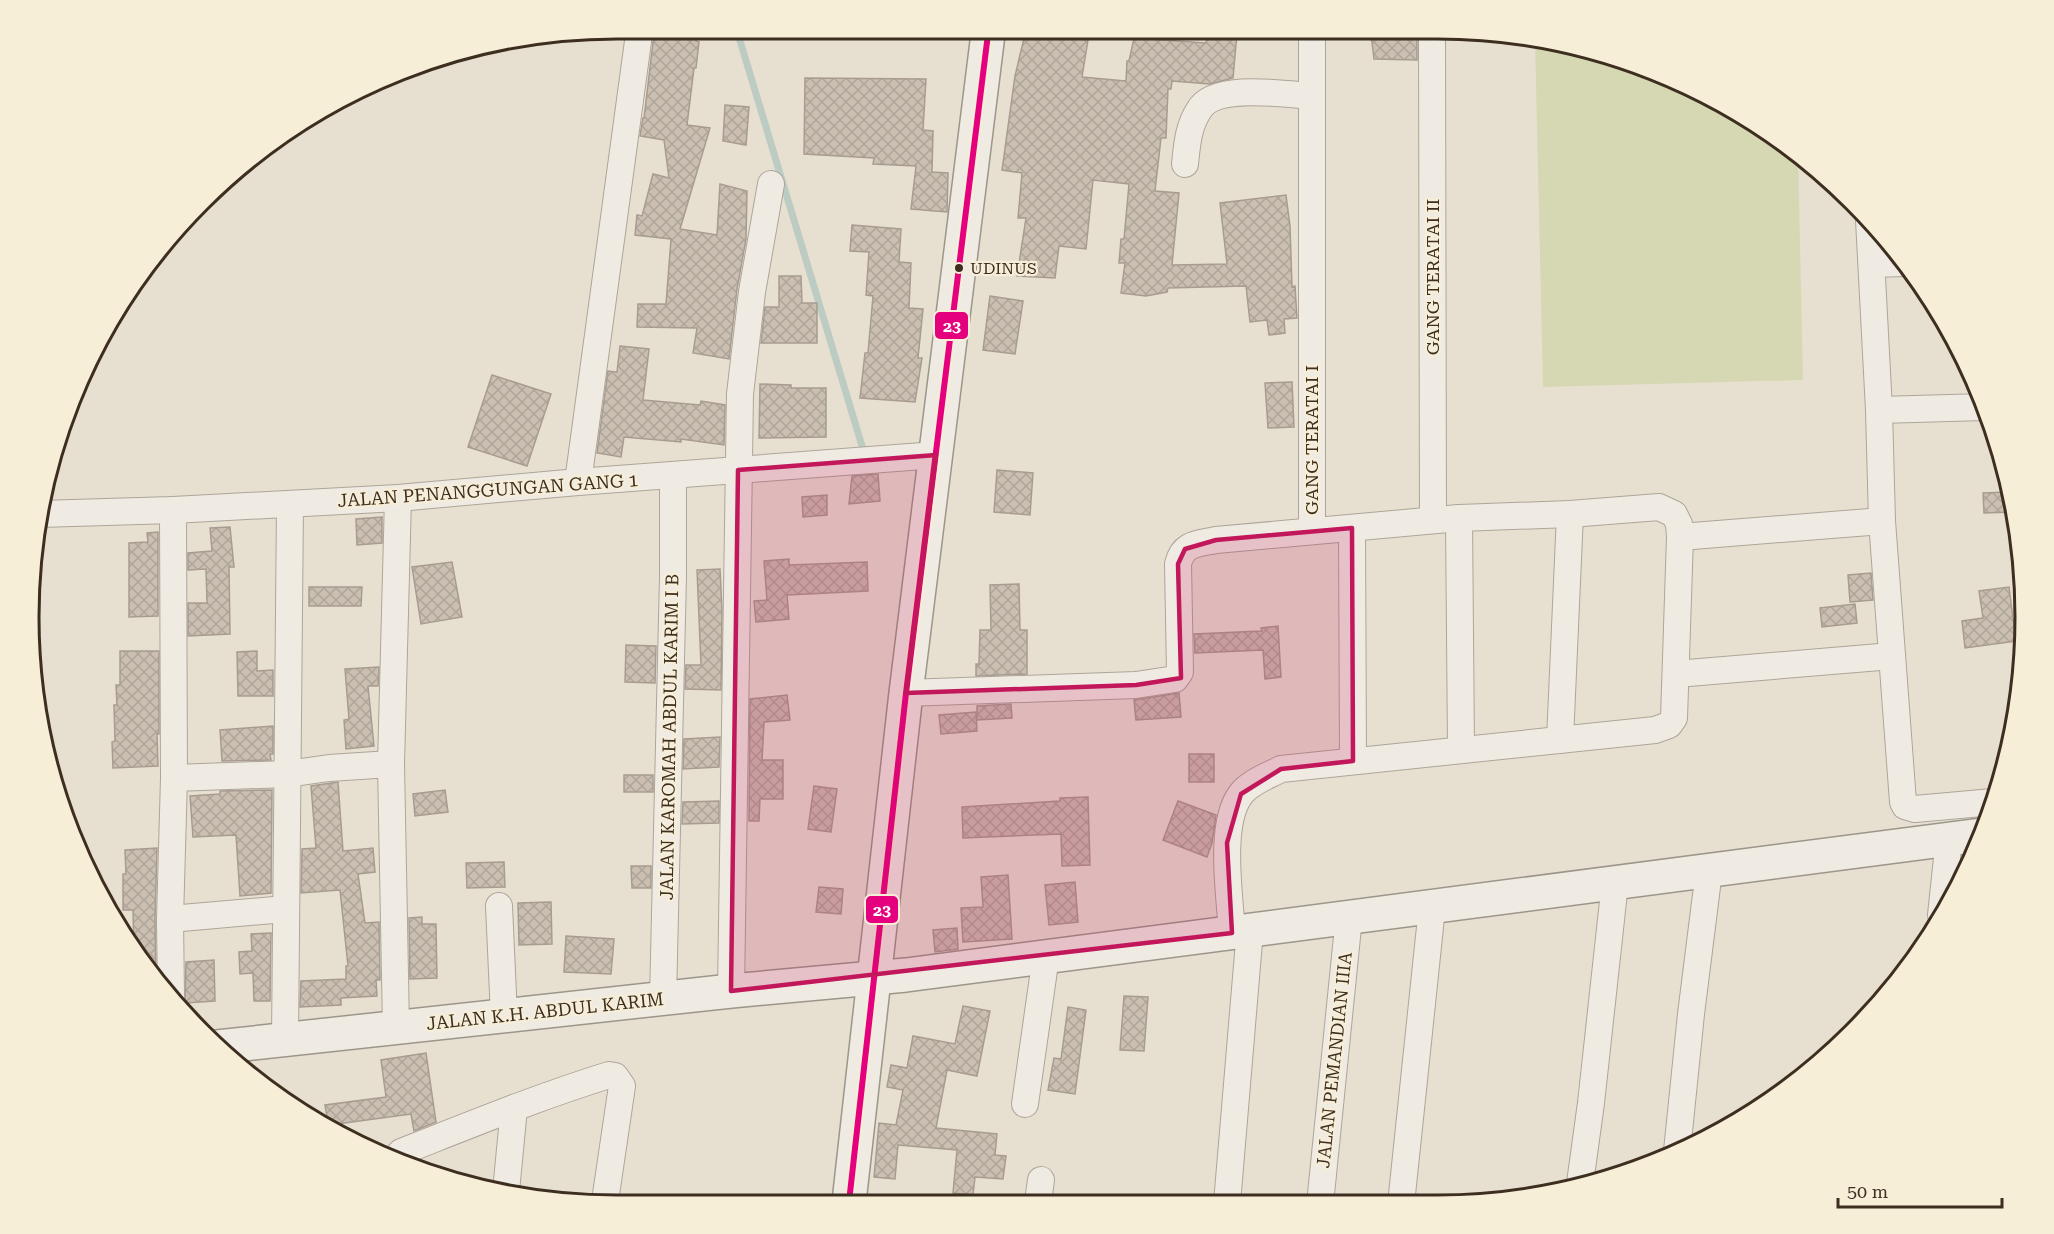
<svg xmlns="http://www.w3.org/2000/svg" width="2054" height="1234" font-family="'Roboto Serif',serif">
	<defs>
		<pattern id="building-cross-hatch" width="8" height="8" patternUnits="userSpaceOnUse" patternTransform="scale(1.5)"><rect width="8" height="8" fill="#cbbfb2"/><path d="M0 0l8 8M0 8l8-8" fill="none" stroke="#afa499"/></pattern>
	</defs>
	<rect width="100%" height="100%" fill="#e7e0d1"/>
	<polygon fill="#d6d7b3" points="1535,39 1662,73 1798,153 1803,380 1543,387"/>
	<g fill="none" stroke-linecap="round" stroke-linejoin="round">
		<polyline stroke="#bcccc2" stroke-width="7" points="738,34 865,456"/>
	</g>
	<g fill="url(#building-cross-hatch)" stroke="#a89c90" stroke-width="1.5">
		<polygon points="654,34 698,34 696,41 699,42 696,68 694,68 687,125 710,128 680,229 717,235 720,184 747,191 746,239 737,289 729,359 693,353 697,328 637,327 638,304 666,304 671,239 635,235 637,215 642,216 653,174 669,178 664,140 640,136 643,118 644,118"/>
		<polygon points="1025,34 1089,34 1082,77 1126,81 1127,61 1129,61 1134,38 1206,43 1207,34 1237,34 1233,78 1210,84 1172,81 1171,89 1168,89 1166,138 1161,138 1155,191 1179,193 1172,265 1227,264 1220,203 1286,195 1290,226 1292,287 1295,286 1297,318 1284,319 1285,333 1269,335 1267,320 1250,322 1246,286 1168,288 1167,292 1146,296 1121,293 1125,263 1119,263 1121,239 1124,239 1129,184 1093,180 1086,249 1059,246 1055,278 1017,276 1026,218 1018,218 1022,173 1002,170 1015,76"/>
		<polygon points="1371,34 1417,34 1417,60 1374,59"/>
		<polygon points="805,78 926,79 923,130 933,131 932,172 948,173 947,212 911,209 916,166 873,164 874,158 804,154"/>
		<polygon points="725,105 749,107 746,145 723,141"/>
		<polygon points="852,225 901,229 899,262 911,263 909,308 923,309 918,358 922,358 915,402 860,398 865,353 868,353 873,296 866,295 869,252 850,251"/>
		<polygon points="779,276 801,276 802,303 817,303 817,343 761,343 765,307 779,307"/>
		<polygon points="990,296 1023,301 1015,354 983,350"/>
		<polygon points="620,346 649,349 643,400 700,405 701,401 725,405 724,445 681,439 681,442 624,437 621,457 597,453 608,371 617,372"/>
		<polygon points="492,375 551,394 527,466 468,447"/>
		<polygon points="1292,382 1294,427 1268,428 1265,383"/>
		<polygon points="760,384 791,385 791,388 826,388 826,437 759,438"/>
		<polygon points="997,470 1033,473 1030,515 994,512"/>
		<polygon points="878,474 880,501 849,504 852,476"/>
		<polygon points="2009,492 2014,512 1984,513 1983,493"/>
		<polygon points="827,495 827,515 803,517 802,497"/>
		<polygon points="382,517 382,543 357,545 356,519"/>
		<polygon points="230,527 234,567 229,567 230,634 188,636 188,603 207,603 206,569 188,570 188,553 212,551 210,528"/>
		<polygon points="158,532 158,616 129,617 129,543 148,542 147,533"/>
		<polygon points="789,559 789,565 867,562 868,591 787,595 789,619 756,622 754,601 767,600 764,561"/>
		<polygon points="452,562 462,617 421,624 412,567"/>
		<polygon points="720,569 722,611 721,690 685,689 686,665 701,665 697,570"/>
		<polygon points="1871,573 1873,600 1850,602 1848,575"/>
		<polygon points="1019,584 1020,630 1027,630 1027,674 976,676 976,664 979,664 980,630 991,630 990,585"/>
		<polygon points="309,587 362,587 361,606 309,606"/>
		<polygon points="2009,587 2016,641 1965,648 1962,621 1983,618 1979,591"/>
		<polygon points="1855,604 1857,623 1822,627 1820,608"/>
		<polygon points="1278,626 1281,677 1265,679 1263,650 1195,653 1194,634 1262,631 1261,628"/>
		<polygon points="626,645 656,646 655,683 625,682"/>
		<polygon points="120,651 159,651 159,734 157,734 158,766 113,768 112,742 115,741 114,705 117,705 116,685 120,685"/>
		<polygon points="257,651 257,671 273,670 273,696 238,696 237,652"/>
		<polygon points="379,667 378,686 368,686 374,746 346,749 344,720 349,719 345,669"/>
		<polygon points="1179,693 1181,717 1136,720 1134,700"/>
		<polygon points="787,695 790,720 764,722 762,760 783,760 783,799 760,799 759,821 749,821 750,699"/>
		<polygon points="1011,704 1012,718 977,720 977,706"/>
		<polygon points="976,712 977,731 941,734 939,715"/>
		<polygon points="273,726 273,754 270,754 271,760 222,761 220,730"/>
		<polygon points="720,737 719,767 683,769 684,739"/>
		<rect x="1189" y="754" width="25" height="28"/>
		<rect x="624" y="775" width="29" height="17"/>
		<polygon points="338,782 343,851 373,848 375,872 358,874 365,923 379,922 380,980 376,980 377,996 341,998 341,1005 300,1007 301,981 346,979 346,966 348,966 340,890 301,893 302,849 316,848 311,786"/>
		<polygon points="814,786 837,789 831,832 808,829"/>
		<polygon points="272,790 271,893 240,896 236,835 193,837 190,796 220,794 220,791"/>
		<polygon points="445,790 448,812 415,816 413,794"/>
		<polygon points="1088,797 1090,865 1062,866 1061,834 963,838 962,807 1060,801 1060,798"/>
		<polygon points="719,801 719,823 682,824 683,802"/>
		<polygon points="1178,801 1216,815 1212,843 1207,857 1163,840"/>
		<polygon points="157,848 155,919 156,978 134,952 133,910 123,910 123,874 126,874 125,850"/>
		<polygon points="504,862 505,887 467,888 466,863"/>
		<polygon points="631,866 651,866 651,888 632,888"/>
		<polygon points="1008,875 1012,939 963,942 961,908 983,907 981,877"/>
		<polygon points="1075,882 1078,922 1049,925 1045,885"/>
		<polygon points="819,887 843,889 841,914 816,912"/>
		<polygon points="551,902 552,944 519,945 518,903"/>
		<polygon points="422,917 422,924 436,924 437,978 410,979 409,918"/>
		<polygon points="957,928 958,949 935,952 933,930"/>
		<polygon points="271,933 270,1001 254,1001 253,973 240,974 239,952 252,951 251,934"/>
		<polygon points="566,936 614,939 611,974 564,972"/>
		<polygon points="214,960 215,1001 185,1003 186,962"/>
		<polygon points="1124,996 1148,997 1144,1051 1120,1050"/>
		<polygon points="963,1006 990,1011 977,1076 947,1070 936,1128 997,1134 995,1155 1006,1156 1003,1179 975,1177 973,1195 953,1193 957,1150 898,1145 895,1179 874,1177 879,1123 896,1125 903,1090 887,1087 891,1065 907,1068 913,1036 955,1044"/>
		<polygon points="1068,1007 1086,1010 1075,1094 1048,1090 1054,1058 1061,1059"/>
		<polygon points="426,1053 436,1122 414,1131 411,1114 330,1125 328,1124 325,1105 386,1097 381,1060"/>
	</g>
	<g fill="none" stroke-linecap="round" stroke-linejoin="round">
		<defs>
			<g id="street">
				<polyline points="1432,34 1433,520"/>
				<path d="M1185 164C1187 145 1188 127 1199 110 1214 83 1284 94 1311 96"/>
				<polyline points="1869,220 1879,410 1882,521 1903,802 1905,806 1915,809 1993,802"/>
				<polyline points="1873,264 1904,263"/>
				<polyline points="1879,410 1985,407"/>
				<polyline points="578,482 639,34"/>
				<polyline points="39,514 173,510 398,498 578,482 936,455"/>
				<polyline points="1459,518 1461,749"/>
				<polyline points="1352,528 1353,761"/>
				<polyline points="1312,531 1312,34"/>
				<polyline points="1680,537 1882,521"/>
				<polyline points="1676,674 1892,656"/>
				<path d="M906 693 1136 685 1175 679 1180 672 1178 564C1183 543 1197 544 1216 540L1459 518 1570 514 1659 507 1674 514 1679 524 1680 537 1674 718 1669 725 1655 730 1281 769C1268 776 1250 782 1241 794 1218 824 1230 896 1232 933"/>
				<polyline points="1560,740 1570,514"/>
				<polyline points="174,778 287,774 329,768 391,764"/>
				<polyline points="499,906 504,1016"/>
				<polyline points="1941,915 1949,839"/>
				<polyline points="170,919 285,909"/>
				<polyline points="731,991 740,394 752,292 771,184"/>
				<polyline points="171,997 170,919 174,778 173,510"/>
				<polyline points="663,999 673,576 673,476"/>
				<polyline points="396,1027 391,764 398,498"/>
				<polyline points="285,1040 290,504"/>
				<polyline points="1025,1104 1046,956"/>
				<polyline points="1677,1151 1691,1014 1709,871"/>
				<path d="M394 1161 401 1152C470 1125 538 1097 609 1075L615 1076 622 1086 605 1201"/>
				<polyline points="1580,1183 1591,1103 1615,883"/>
				<polyline points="506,1191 514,1108"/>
				<polyline points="1038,1202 1041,1180"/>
				<polyline points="1227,1203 1250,930"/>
				<polyline points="1320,1204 1349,917"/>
				<polyline points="1401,1204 1432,908"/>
			</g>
			<g id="secondary">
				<polyline points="217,1047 731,991 906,975 1981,835"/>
				<polyline points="849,1202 906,693 988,34"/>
			</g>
		</defs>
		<use href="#street" stroke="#ada599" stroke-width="28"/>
		<use href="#secondary" stroke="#9c958a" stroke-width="36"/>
		<use href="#street" stroke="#efebe3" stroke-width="26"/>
		<use href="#secondary" stroke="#efebe3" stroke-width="33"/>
		<defs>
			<polyline id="bus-1" points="849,1202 906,693 988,34"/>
		</defs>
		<use href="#bus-1" stroke="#f7eed8" stroke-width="10"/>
		<use href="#bus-1" stroke="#e5007d" stroke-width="6"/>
	</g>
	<path fill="#c2185b" fill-opacity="0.2" stroke="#c2185b" stroke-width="4.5" stroke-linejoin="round" d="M936 455 906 693 1136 685 1181 678 1178 564 1185 549 1216 540 1352 528 1353 761 1281 769 1241 794 1227 843 1232 933 731 991 738 470Z"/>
	<circle fill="#3d2e20" stroke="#f7eed8" stroke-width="2" cx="959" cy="268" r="5"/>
	<g text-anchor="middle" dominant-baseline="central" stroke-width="4.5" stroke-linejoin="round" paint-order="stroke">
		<g font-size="16" fill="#3d2e20" stroke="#f7eed8" text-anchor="start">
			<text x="970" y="268">UDINUS</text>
		</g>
		<g font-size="18" fill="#3d2e20" stroke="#f7eed8">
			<text transform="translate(1432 277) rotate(-90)">GANG TERATAI II</text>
			<text transform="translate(1311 440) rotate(-90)">GANG TERATAI I</text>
			<text transform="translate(488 490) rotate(-4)">JALAN PENANGGUNGAN GANG 1</text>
			<text transform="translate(669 737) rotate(-89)">JALAN KAROMAH ABDUL KARIM I B</text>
			<text transform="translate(545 1011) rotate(-6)">JALAN K.H. ABDUL KARIM</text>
			<text transform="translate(1334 1060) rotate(-84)">JALAN PEMANDIAN IIIA</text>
		</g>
	</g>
	<path d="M0 0H2054V1234H0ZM617 39H1437A578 578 0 0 1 2015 617V617A578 578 0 0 1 1437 1195H617A578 578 0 0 1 39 617V617A578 578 0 0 1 617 39Z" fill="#f7eed8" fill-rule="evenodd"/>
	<path fill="none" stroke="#3d2e20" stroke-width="3" d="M617 39H1437A578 578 0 0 1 2015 617V617A578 578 0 0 1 1437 1195H617A578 578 0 0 1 39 617V617A578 578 0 0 1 617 39Z"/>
	<g stroke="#f7eed8" stroke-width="2">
		<rect x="934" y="311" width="35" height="29" rx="6" fill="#e5007d"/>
		<rect x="865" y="895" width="34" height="29" rx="6" fill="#e5007d"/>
	</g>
	<g font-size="16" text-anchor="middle" font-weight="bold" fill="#fff">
		<text x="952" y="332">23</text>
		<text x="882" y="916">23</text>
	</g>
	<path d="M1838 1198v9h164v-9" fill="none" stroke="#3d2e20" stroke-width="3"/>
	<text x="1847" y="1198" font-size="18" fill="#3d2e20" stroke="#f7eed8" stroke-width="4.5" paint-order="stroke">50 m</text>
</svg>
